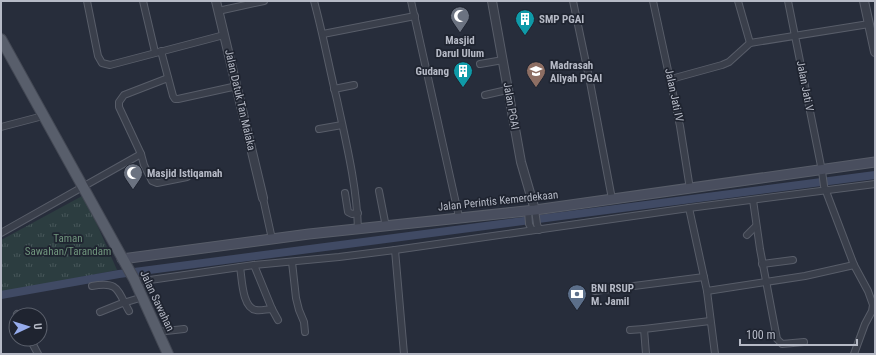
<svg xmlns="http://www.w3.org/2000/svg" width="876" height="355" font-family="'Roboto Condensed',sans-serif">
	<defs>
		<pattern id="grass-tufts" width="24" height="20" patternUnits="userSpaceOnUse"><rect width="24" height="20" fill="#2c3d40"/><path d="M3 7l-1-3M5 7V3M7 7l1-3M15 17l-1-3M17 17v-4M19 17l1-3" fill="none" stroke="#48575a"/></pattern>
	</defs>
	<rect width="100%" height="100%" fill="#272d3b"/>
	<polygon fill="url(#grass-tufts)" points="84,195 117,270 1,293 1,240"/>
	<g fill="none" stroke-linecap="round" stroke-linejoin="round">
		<polyline stroke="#404a64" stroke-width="8" points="1,295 119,274 875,175"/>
		<defs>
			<g id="minor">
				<polyline points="87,1 98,56 102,63 110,65 224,35"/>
				<polyline points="143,1 155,52"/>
				<path d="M314 1C323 34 329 67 337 100 346 142 357 186 358 230"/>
				<polyline points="411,1 459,217"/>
				<polyline points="573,1 590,82 612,199"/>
				<polyline points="653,1 680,126 690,189"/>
				<polyline points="738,1 750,43"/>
				<polyline points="788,1 822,171 824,186 854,265 868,291 873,305 872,311 865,324 854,354"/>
				<polyline points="218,11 264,1"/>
				<polyline points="323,34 415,16"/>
				<polyline points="161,51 173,96 175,99 178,99 237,86"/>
				<polyline points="480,64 503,60"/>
				<polyline points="168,78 124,95 119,102 119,107 141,154 144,165 152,181 157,183 187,177"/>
				<polyline points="671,79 722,65 729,62 750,43 869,24"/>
				<polyline points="334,89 354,85"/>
				<polyline points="485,95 507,90"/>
				<polyline points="1,127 43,116"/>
				<polyline points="319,129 342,125"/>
				<polyline points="379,191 386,227"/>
				<polyline points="345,193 348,212 352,214 358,213"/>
				<polyline points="263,198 272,239"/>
				<polyline points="753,200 760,249 777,339 782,344 804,342"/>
				<polyline points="689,208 707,291 715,354"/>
				<polyline points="535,210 537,224 539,230"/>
				<polyline points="528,211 529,224 532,230"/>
				<polyline points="1,233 141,154"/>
				<polyline points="747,235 756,226"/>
				<polyline points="395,250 404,354"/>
				<polyline points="292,262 296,298 299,310 304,322 305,332"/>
				<polyline points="762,264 793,260"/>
				<polyline points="254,265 272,309 278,320"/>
				<path d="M240 267C242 278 242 308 256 310 261 311 267 309 272 309"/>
				<polyline points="136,282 254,265 339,257 395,250 689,208 875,184"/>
				<path d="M92 286C119 281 117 290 129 311"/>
				<polyline points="595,291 704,277"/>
				<polyline points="707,291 805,276 854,265"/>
				<polyline points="100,312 120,304 143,297"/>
				<polyline points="17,314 18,315"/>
				<polyline points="630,330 644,329"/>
				<polyline points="157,332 184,329"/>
				<polyline points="30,339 38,354"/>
				<polyline points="646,354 644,329 710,321"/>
			</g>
			<g id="tertiary">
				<polyline points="216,1 263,198"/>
				<polyline points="492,1 521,162 535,210"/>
				<polyline points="864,1 875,52"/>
			</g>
			<polyline id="secondary" points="122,259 309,234 535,210 875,162"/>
			<polyline id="primary" points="1,39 134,279 168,354"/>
		</defs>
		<use href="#minor" stroke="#585d69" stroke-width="8"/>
		<use href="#tertiary" stroke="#585d69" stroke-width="10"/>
		<use href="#secondary" stroke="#585d69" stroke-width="11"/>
		<use href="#primary" stroke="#434854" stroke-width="12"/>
		<use href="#minor" stroke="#3a3f4b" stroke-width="6"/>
		<use href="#tertiary" stroke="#3a3f4b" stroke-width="8"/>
		<use href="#secondary" stroke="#494e5e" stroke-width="9"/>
		<use href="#primary" stroke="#585e6b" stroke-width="10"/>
	</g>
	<defs>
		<symbol id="mosque-pin" viewBox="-11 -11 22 30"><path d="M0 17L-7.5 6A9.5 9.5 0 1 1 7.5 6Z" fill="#6b7280" stroke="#1f2430"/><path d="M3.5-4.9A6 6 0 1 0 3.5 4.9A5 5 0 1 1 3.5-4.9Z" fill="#fff"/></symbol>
		<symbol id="building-pin" viewBox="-11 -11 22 30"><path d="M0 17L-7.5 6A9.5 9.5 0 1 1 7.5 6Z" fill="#0f9aa8" stroke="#1f2430"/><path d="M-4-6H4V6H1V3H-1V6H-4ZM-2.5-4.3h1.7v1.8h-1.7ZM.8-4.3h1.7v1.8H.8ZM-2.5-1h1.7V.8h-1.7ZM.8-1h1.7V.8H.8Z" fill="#fff"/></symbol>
		<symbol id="school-pin" viewBox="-11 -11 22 30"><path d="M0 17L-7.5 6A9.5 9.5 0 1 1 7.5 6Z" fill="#8d6e63" stroke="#1f2430"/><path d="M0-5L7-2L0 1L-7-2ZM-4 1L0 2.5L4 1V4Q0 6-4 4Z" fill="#fff"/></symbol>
		<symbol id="bank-pin" viewBox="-11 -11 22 30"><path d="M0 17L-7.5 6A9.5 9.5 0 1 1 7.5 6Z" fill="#5c6f8a" stroke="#1f2430"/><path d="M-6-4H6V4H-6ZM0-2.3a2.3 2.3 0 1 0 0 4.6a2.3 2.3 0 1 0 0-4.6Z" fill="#fff"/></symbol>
	</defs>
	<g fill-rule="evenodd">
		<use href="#mosque-pin" x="449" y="5" width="22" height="30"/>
		<use href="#building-pin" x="514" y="8" width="22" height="30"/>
		<use href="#building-pin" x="452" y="60" width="22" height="30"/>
		<use href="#school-pin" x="525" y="60" width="22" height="30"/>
		<use href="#mosque-pin" x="122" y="162" width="22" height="30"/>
		<use href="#bank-pin" x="566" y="283" width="22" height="30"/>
	</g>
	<g text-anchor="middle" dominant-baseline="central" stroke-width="3.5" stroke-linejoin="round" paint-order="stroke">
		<g font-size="11" font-weight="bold" fill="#b6bac6" stroke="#1f2430" text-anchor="start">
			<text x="539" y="19">SMP PGAI</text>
			<text x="460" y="40" text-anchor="middle">Masjid<tspan x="460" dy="13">Darul Ulum</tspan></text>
			<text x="550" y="65">Madrasah<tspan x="550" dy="13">Aliyah PGAI</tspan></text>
			<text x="449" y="71" text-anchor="end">Gudang</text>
			<text x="147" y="173">Masjid Istiqamah</text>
			<text x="591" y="288">BNI RSUP<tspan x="591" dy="13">M. Jamil</tspan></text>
		</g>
		<g font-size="11" fill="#b6bac6" stroke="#1f2430">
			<text transform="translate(805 86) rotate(79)">Jalan Jati V</text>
			<text transform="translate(674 95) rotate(78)">Jalan Jati IV</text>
			<text transform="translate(240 100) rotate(77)">Jalan Datuk Tan Malaka</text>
			<text transform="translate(511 106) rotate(80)">Jalan PGAI</text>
			<text transform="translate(498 201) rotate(-6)">Jalan Perintis Kemerdekaan</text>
			<text transform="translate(157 301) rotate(65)">Jalan Sawahan</text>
		</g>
		<g font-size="11" fill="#70957d" stroke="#1f2430">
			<text x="68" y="238">Taman<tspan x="68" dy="13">Sawahan/Tarandam</tspan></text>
		</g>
	</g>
	<rect width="876" height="355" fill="none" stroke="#b6bac6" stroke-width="4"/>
	<g transform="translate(28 327) rotate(86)"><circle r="19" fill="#1f2430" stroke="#5b606c"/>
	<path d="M0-3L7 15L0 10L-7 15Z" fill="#96acec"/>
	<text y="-6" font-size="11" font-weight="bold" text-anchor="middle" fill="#b6bac6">U</text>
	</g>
	<path d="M740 339v6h117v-6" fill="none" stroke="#b6bac6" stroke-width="2"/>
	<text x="746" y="339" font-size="12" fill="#b6bac6" stroke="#1f2430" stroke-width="3" paint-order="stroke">100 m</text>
</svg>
